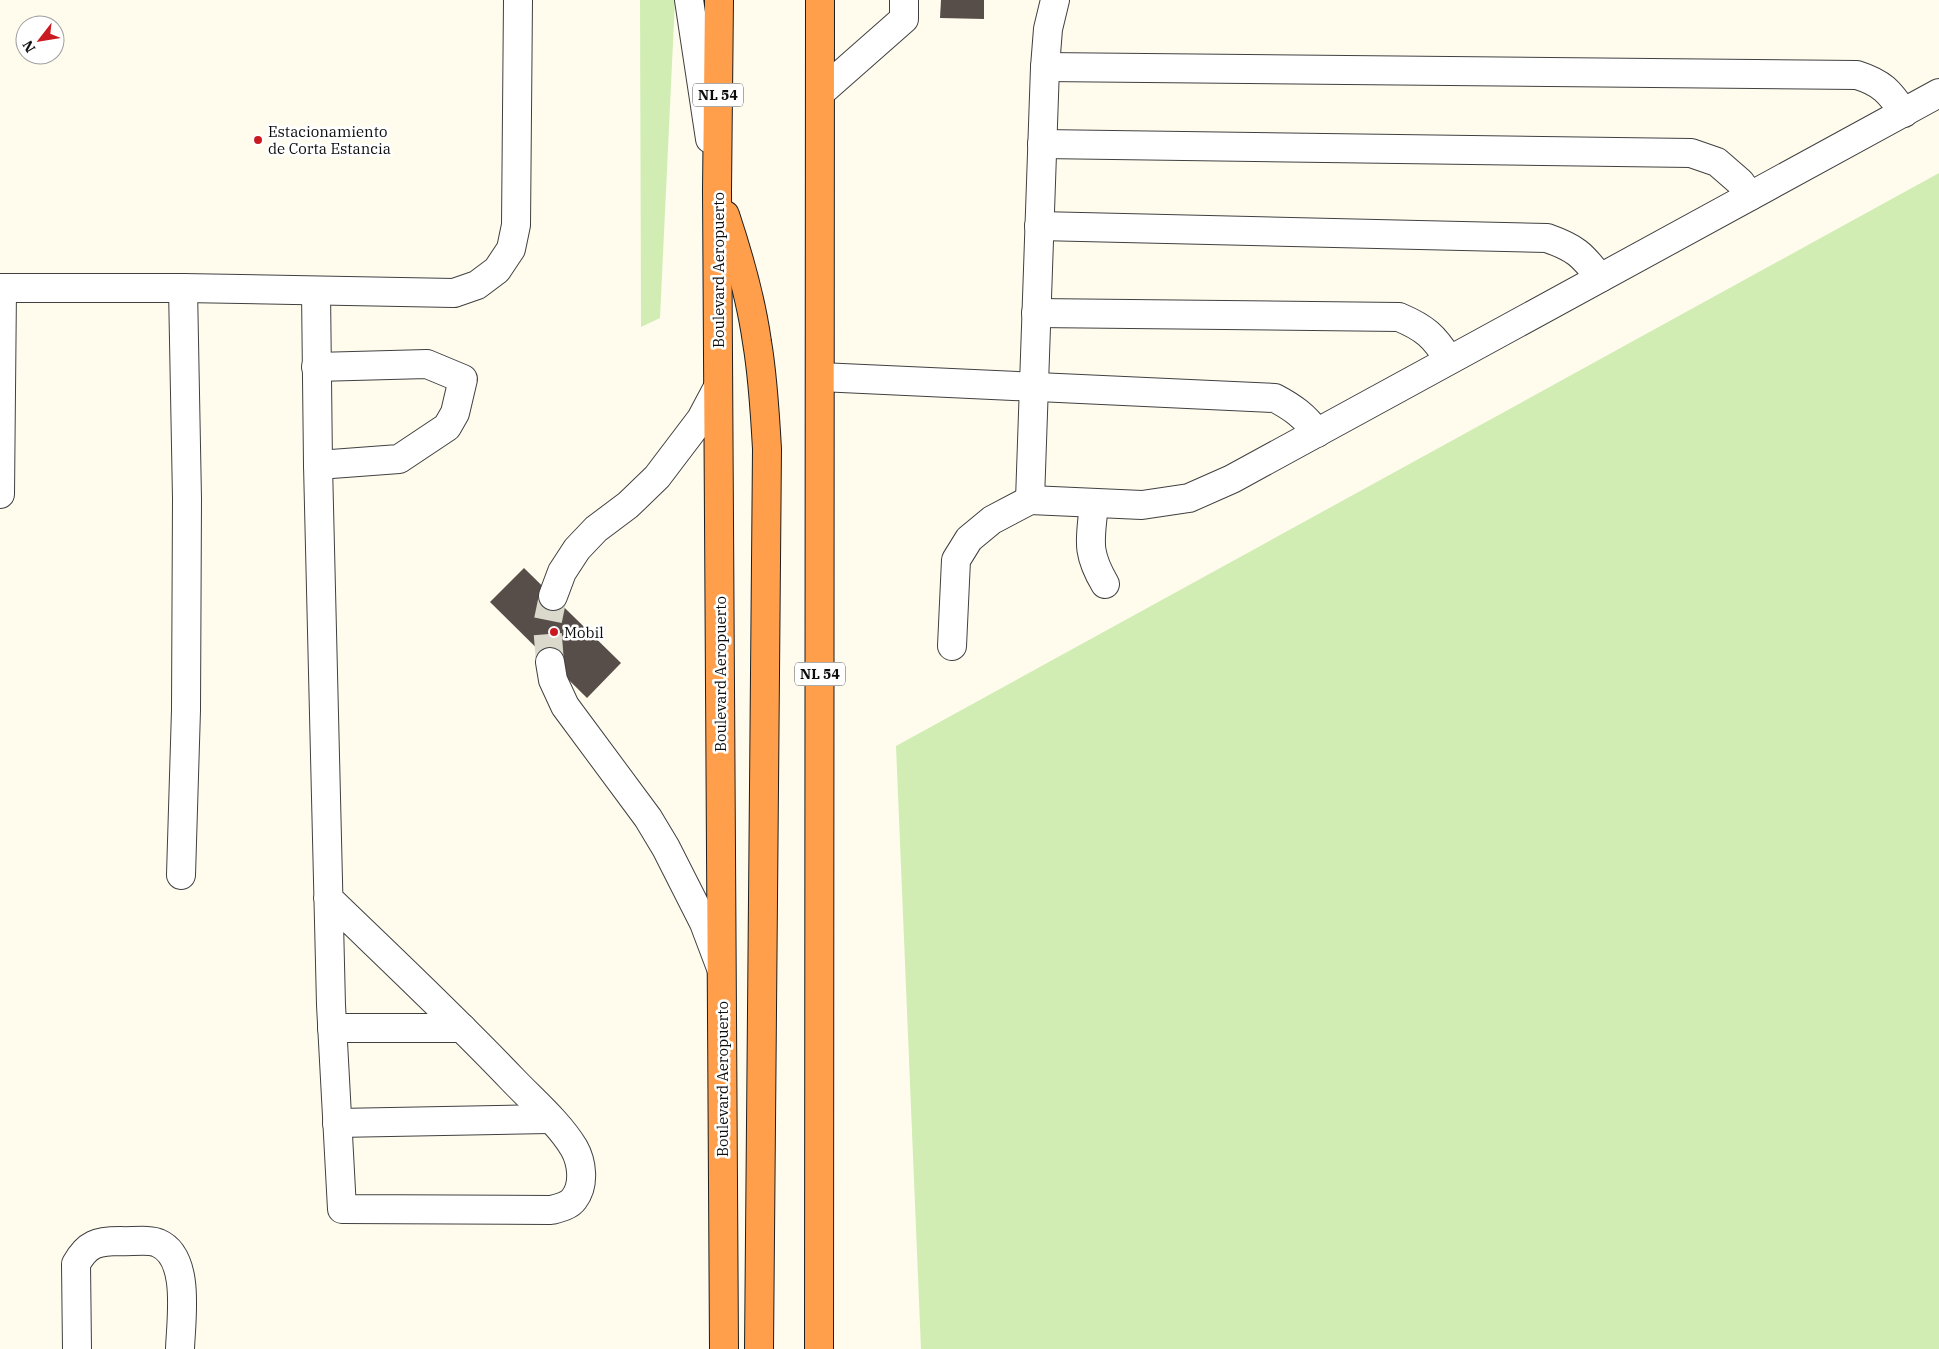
<svg xmlns="http://www.w3.org/2000/svg" width="1939" height="1349" font-family="'IBM Plex Serif',serif">
	<rect width="100%" height="100%" fill="#fffcee"/>
	<g fill="#d1edb4">
		<polygon points="640,0 675,0 660,318 641,327"/>
		<polygon points="1939,173 1939,1349 921,1349 896,746"/>
	</g>
	<g fill="#574e49">
		<polygon points="941,0 984,0 984,19 940,18"/>
		<polygon points="524,568 621,663 587,698 490,602"/>
	</g>
	<g fill="none" stroke-linecap="round" stroke-linejoin="round">
		<polyline stroke="#dbd8cc" stroke-width="28" stroke-dasharray="28 14" stroke-linecap="butt" points="550,662 547,625 553,596"/>
		<defs>
			<g id="minor">
				<polyline points="689,0 710,139"/>
				<path d="M1045 67 1857 75C1882 83 1889 91 1904 113"/>
				<polyline points="820,93 904,19 904,0"/>
				<polyline points="1042,144 1691,153 1717,162 1740,182 1750,196"/>
				<path d="M1039 226 1547 238C1575 248 1582 254 1600 278"/>
				<polyline points="0,288 183,288 454,293 477,285 497,270 511,249 516,225 518,0"/>
				<path d="M316 291 318 465 331 1005 342 1209 551 1210C559 1208 569 1206 574 1199 585 1185 582 1162 574 1148 559 1123 533 1101 513 1080 453 1017 390 958 328 898"/>
				<path d="M1036 313 1399 317C1425 328 1434 336 1449 360"/>
				<polyline points="316,367 427,364 463,379 455,413 447,427 399,459 318,465"/>
				<path d="M820 377 1275 398C1292 407 1305 416 1317 433"/>
				<polyline points="0,494 2,288"/>
				<polyline points="1030,500 1045,67 1048,29 1055,0"/>
				<path d="M1094 503C1091 539 1085 550 1105 584"/>
				<polyline points="553,596 562,572 577,549 596,529 628,505 657,477 701,419 718,387"/>
				<polyline points="952,646 956,560 969,539 992,520 1030,500 1142,505 1189,498 1232,479 1939,93"/>
				<polyline points="550,662 553,680 565,706 648,818 666,848 704,923 721,968"/>
				<polyline points="181,875 186,710 187,499 183,288"/>
				<polyline points="332,1028 462,1028"/>
				<polyline points="337,1123 549,1119"/>
				<path d="M77 1349 76 1264C87 1244 97 1241 120 1241 129 1242 150 1239 158 1243 191 1257 181 1319 180 1349"/>
			</g>
			<g id="highway">
				<polyline points="719,0 717,190 724,1349"/>
				<path d="M725 215C739 257 751 299 757 342 763 377 765 413 767 449L759 1349"/>
				<polyline points="819,1349 820,0"/>
			</g>
		</defs>
		<use href="#minor" stroke="#404040" stroke-width="30"/>
		<use href="#highway" stroke="#1e1e1e" stroke-width="30"/>
		<use href="#minor" stroke="#fff" stroke-width="28"/>
		<use href="#highway" stroke="#ff9f4c" stroke-width="28"/>
	</g>
	<g fill="#ca1921" stroke="#fff" stroke-width="2">
		<circle cx="258" cy="140" r="5"/>
		<circle cx="554" cy="632" r="5"/>
	</g>
	<g text-anchor="middle" dominant-baseline="central" stroke-width="5" stroke-linejoin="round" paint-order="stroke">
		<g fill="#fff" stroke="#565656" stroke-width="1">
			<rect x="693" y="83.5" width="50" height="23" rx="4"/>
			<rect x="795" y="662.5" width="50" height="23" rx="4"/>
		</g>
		<g font-size="14" font-weight="bold" fill="#0d0d0d">
			<text x="718" y="95">NL 54</text>
			<text x="820" y="674">NL 54</text>
		</g>
		<g font-size="15" fill="#0d0d0d" stroke="#fff" text-anchor="start">
			<text x="268" y="131">Estacionamiento<tspan x="268" dy="17">de Corta Estancia</tspan></text>
			<text x="564" y="632">Mobil</text>
		</g>
		<g font-size="15" fill="#0d0d0d" stroke="#fff">
			<text transform="translate(718 270) rotate(-90)">Boulevard Aeropuerto</text>
			<text transform="translate(720 674) rotate(-90)">Boulevard Aeropuerto</text>
			<text transform="translate(722 1079) rotate(-90)">Boulevard Aeropuerto</text>
		</g>
	</g>
	<g transform="translate(40 40) rotate(239)"><circle r="24" fill="#ffffff" stroke="#9e9e9e"/>
	<path d="M0-4L9 19L0 12L-9 19Z" fill="#ca1921"/>
	<text y="-8" font-size="14" font-weight="bold" text-anchor="middle" fill="#0d0d0d">N</text>
	</g>
</svg>
